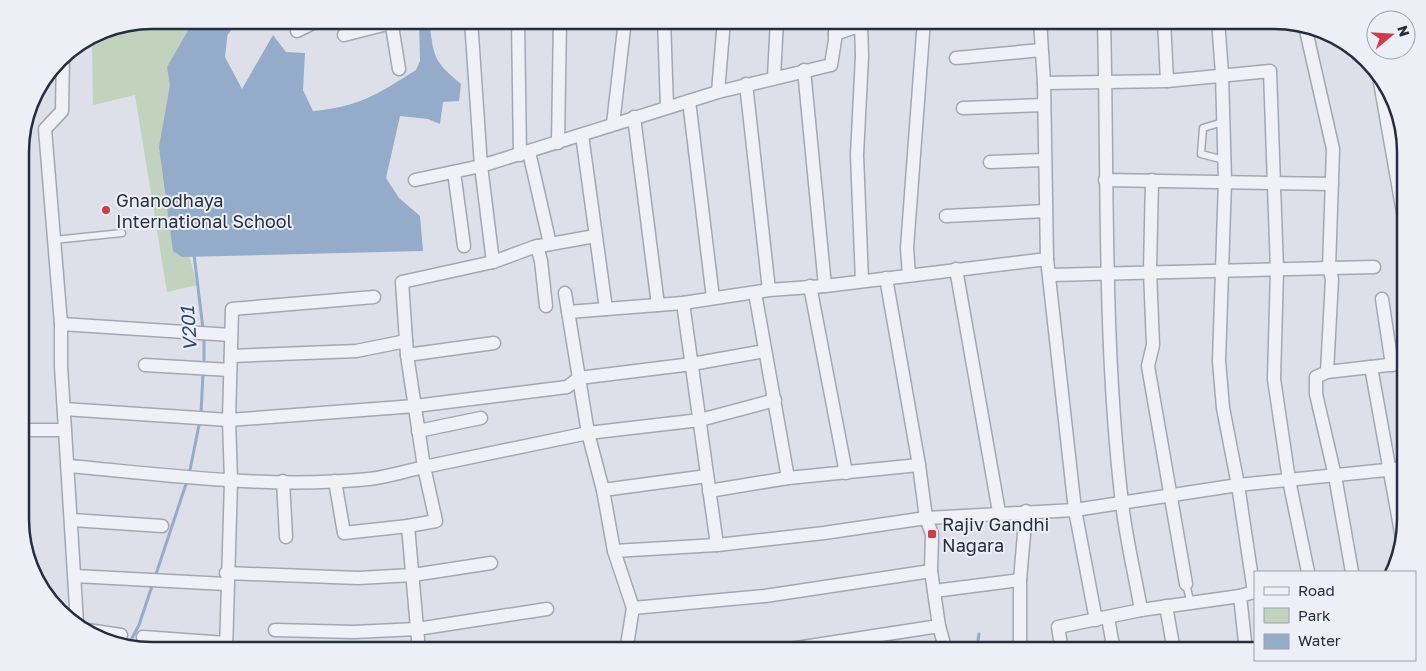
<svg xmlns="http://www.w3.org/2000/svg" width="1426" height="671" font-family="'Golos Text',sans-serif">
	<rect width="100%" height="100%" fill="#dde0e8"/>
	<polygon fill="#c1d2bd" points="151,20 231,20 170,127 170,183 197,285 167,292 135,95 93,105 92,36 101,30"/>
	<path fill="#95abca" d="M194 20H221L228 31 225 57 242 89 273 35 286 52 305 53 303 90 313 111C359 107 378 94 416 70L420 61 419 23 421 20H429C434 56 432 60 461 84L459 101 443 102 440 124 428 119 400 116 386 178 399 198 420 216 423 251 182 257 173 251 159 147 170 85 167 67Z"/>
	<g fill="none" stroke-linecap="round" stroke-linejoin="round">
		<g stroke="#95abca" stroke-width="3">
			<polyline points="227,33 237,20"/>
			<polyline points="194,254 203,329"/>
			<polyline points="204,366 204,335"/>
			<polyline points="201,414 203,373"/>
			<polyline points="189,475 200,420"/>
			<polyline points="155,577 187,481"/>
			<polyline points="128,646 139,625 153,583"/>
			<polyline points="969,651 977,646 979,634"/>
		</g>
		<defs>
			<g id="lane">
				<polyline points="1223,122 1203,128 1201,154 1224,160"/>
				<polyline points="54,240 122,233"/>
				<polyline points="1186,584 1191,604"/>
			</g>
			<g id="street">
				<polyline points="391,20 399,69"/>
				<polyline points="471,20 481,166 493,262"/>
				<polyline points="518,20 520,155"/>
				<polyline points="664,20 667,107"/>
				<polyline points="1040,20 1044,83 1047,259 1075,510 1096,620"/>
				<path d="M1104 20C1108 181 1103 343 1122 503 1126 539 1135 575 1141 610"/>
				<polyline points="1164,20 1167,81"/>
				<polyline points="1218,20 1222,74 1225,181 1219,361 1223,408 1238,485 1254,592 1240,596 1246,651"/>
				<polyline points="861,25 862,56 857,155 862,281"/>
				<polyline points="1305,26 1333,149 1329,268 1332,279 1327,372"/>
				<polyline points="297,31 319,20"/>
				<polyline points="835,34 861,25 867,20"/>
				<polyline points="344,35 391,23"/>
				<polyline points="63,55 62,111 45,129 61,324 61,366 77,623"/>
				<polyline points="956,58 1041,50"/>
				<polyline points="804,70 825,286"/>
				<polyline points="1378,71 1405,224"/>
				<polyline points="774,77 777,20"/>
				<polyline points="1044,83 1167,81 1270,71 1277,270 1274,379 1289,480 1308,572"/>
				<polyline points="746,84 769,290"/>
				<polyline points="718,92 724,20"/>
				<polyline points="689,101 713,298"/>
				<polyline points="963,108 1044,105"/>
				<polyline points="634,117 658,305"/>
				<polyline points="613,124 625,20"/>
				<polyline points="582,135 606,309"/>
				<polyline points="558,143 560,20"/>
				<polyline points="529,152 550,244"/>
				<polyline points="990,162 1044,160"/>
				<polyline points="454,172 464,246"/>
				<polyline points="415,180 481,166 718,92 831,65 835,40 835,20"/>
				<polyline points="1105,180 1332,184"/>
				<polyline points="1152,180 1150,271 1153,345 1148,366 1186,584"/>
				<polyline points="946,216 1046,211"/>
				<polyline points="537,246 541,261 546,306"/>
				<polyline points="956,269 999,512"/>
				<polyline points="909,275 907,248 924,20"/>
				<path d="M1050 275C1158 272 1266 270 1374 267"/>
				<polyline points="886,278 919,465 926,518 932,534 931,571 939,626 946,651"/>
				<polyline points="810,286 846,473"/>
				<polyline points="565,293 588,433 603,490 614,551 633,608 626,651"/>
				<polyline points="755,293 788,478"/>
				<polyline points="1382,299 1392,365"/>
				<polyline points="683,303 717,545"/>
				<polyline points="568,312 683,303 769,290 825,286 1047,259"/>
				<polyline points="61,324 231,335"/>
				<polyline points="494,343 407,355 402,282 493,262 534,247 595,236"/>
				<polyline points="231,356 356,351 406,341"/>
				<polyline points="145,365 230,370"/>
				<polyline points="1371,367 1402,538"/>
				<polyline points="64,409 229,420 415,406 567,387 579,378 692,364 765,351"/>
				<polyline points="21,430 65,430"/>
				<polyline points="418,431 481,418"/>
				<path d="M69 466C167 475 270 489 369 479 387 477 406 471 424 467L407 355"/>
				<polyline points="283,481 286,537"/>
				<polyline points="335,481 344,533 408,526 419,651"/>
				<polyline points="603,490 707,476"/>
				<polyline points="709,491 788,478 919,465"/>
				<polyline points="72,520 162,526"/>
				<polyline points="408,526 436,521 424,467 588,433 700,420 775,400"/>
				<polyline points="614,551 717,545 824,533 926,518 1075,510 1238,485 1406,468"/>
				<polyline points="1352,572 1335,476 1316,394 1316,377 1327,372 1406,363"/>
				<polyline points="226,573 358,578 413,575 491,563"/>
				<polyline points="75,576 226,584"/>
				<polyline points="1020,580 1020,651"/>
				<polyline points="934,591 1020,580 1026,511"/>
				<polyline points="1166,606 1174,651"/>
				<polyline points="633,608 765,596 931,571"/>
				<polyline points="1108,618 1114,651"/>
				<polyline points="87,630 121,635"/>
				<polyline points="275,630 354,632 417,629 547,609"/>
				<polyline points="143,637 226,643"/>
				<polyline points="226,651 231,481 229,420 232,309 374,297"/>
				<polyline points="610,651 626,649"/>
				<polyline points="777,651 939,626"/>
				<polyline points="1062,651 1058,627 1141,610 1240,596"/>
			</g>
		</defs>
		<use href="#lane" stroke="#a2a7b2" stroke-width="9"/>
		<use href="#street" stroke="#a2a7b2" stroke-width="15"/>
		<use href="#lane" stroke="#f0f1f6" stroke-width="6"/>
		<use href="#street" stroke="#f0f1f6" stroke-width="12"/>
	</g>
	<g fill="#d53a47" stroke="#eceff5" stroke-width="2">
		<circle cx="106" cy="210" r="5"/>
		<rect x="927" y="529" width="10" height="10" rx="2.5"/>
	</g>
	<g text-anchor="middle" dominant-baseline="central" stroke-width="4" stroke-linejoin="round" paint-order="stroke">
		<g font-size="18" fill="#262d3f" stroke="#eceff5" text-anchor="start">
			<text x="116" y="200">Gnanodhaya<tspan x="116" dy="21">International School</tspan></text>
			<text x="942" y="524">Rajiv Gandhi<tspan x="942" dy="21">Nagara</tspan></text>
		</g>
		<g font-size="19" font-style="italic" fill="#2e4975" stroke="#eceff5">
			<text transform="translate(188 329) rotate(-94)">V201</text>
		</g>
	</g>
	<path d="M0 0H1426V671H0ZM152 29H1274A123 123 0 0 1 1397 152V519A123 123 0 0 1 1274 642H152A123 123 0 0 1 29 519V152A123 123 0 0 1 152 29Z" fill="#eceff5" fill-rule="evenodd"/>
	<path fill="none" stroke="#262d3f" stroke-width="2.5" d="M152 29H1274A123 123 0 0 1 1397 152V519A123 123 0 0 1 1274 642H152A123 123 0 0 1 29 519V152A123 123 0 0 1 152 29Z"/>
	<rect x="1254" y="571" width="162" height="90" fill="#eceff5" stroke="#9da1ac"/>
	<rect x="1264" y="587" width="25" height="8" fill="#f0f1f6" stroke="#9da1ac"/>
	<text x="1298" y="596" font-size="15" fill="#262d3f">Road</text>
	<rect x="1264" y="608" width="25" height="15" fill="#c1d2bd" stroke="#9da1ac"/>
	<text x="1298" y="621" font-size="15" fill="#262d3f">Park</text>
	<rect x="1264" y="634" width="25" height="15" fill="#95abca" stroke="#9da1ac"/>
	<text x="1298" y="646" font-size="15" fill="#262d3f">Water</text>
	<g transform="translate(1391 35) rotate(72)"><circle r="24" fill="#eceff5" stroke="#9da1ac"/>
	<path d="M0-4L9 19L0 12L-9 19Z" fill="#d53a47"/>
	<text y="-8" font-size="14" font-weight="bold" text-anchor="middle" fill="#262d3f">N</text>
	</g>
</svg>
